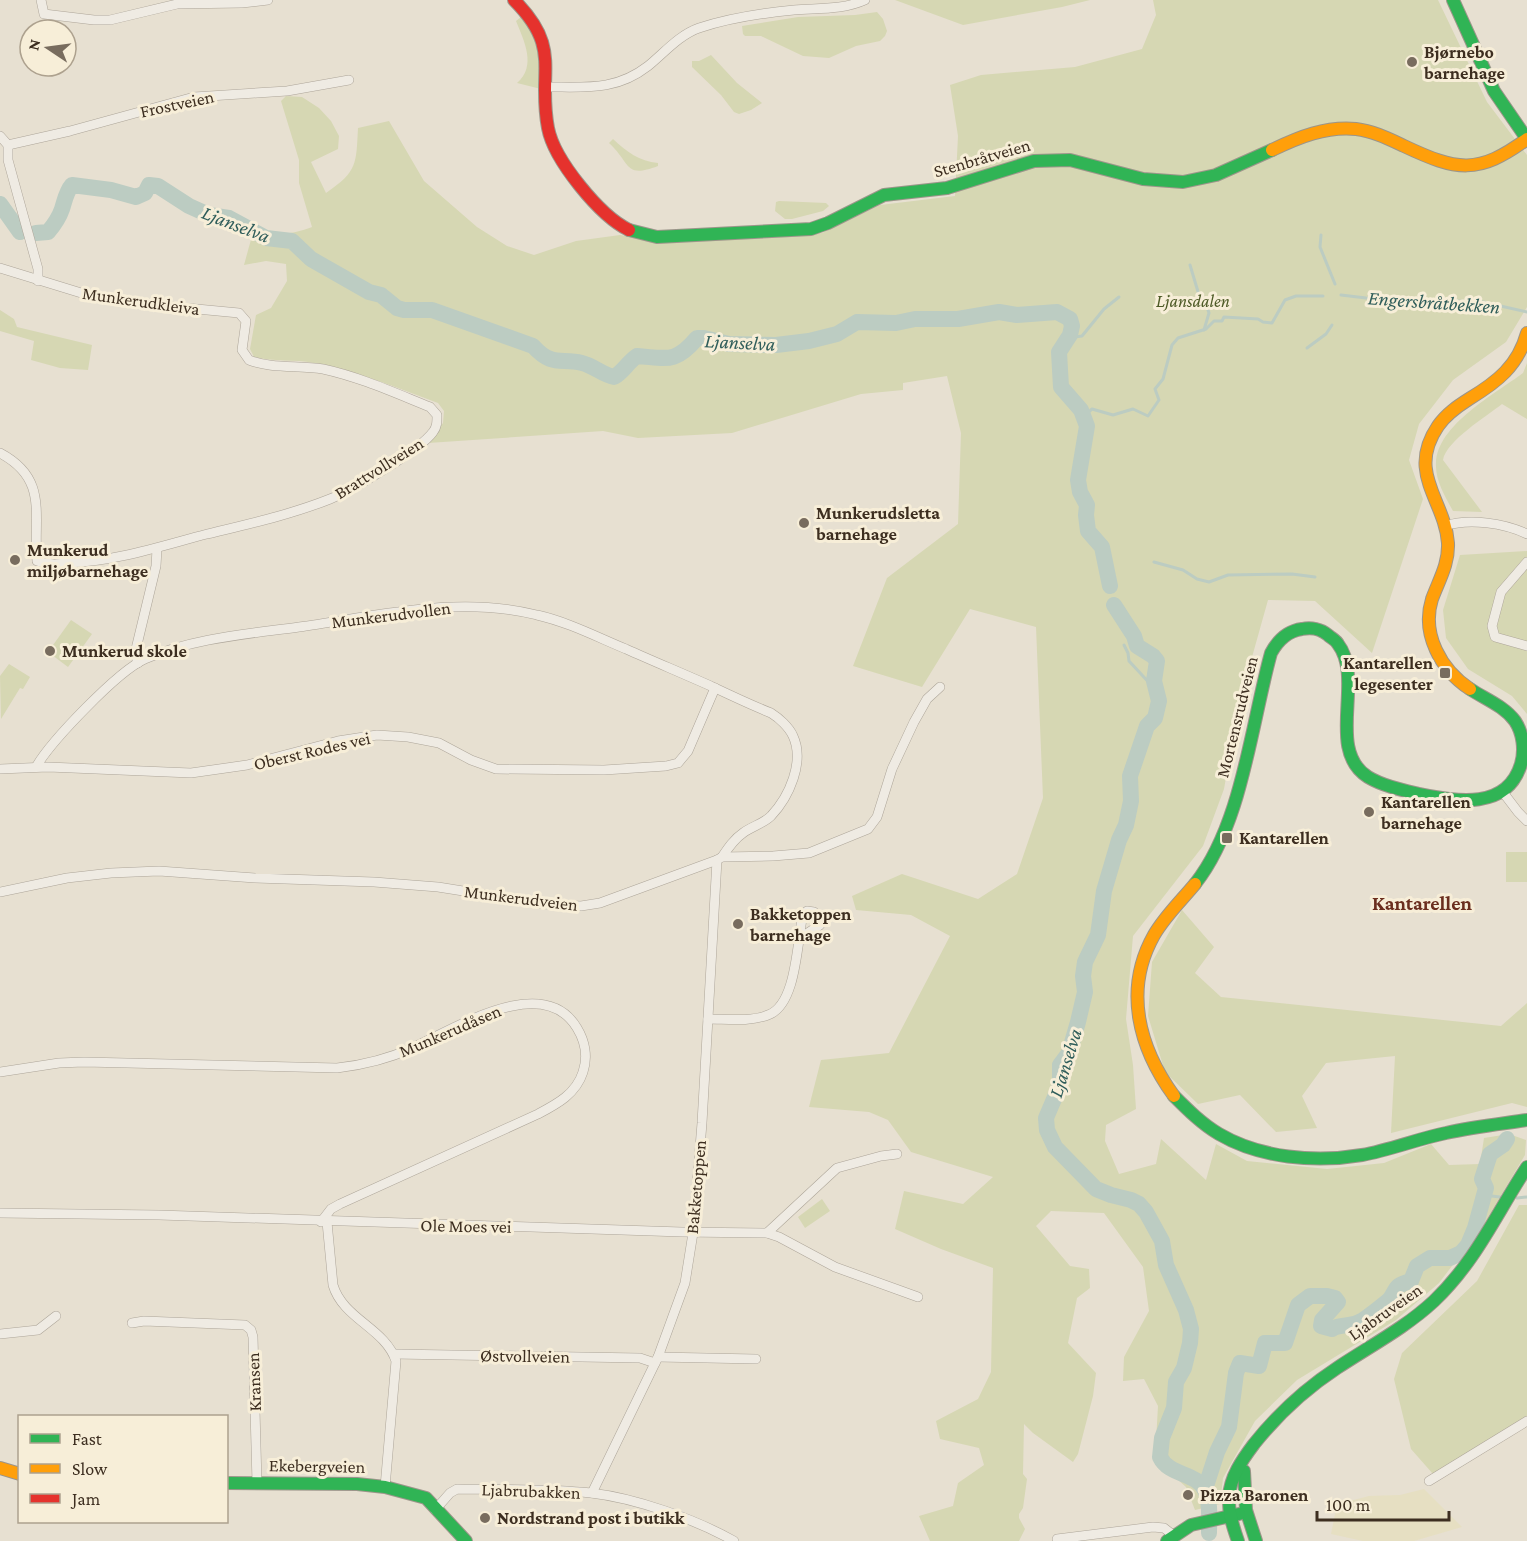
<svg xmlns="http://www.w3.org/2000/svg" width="1527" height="1541" font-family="'Crimson Pro',serif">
	<rect width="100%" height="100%" fill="#e7e0d1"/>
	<polygon fill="#e6dfc2" points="1424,1489 1462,1527 1414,1541 1363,1541 1331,1534 1335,1514 1342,1503 1369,1496 1400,1495"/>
	<g fill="#d6d7b3">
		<polygon points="895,0 1090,0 1062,7 963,25"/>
		<path d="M1153 0H1438L1487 102 1527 155V307L1506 342 1453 380 1419 424 1409 460 1423 499 1372 653 1315 601 1268 600 1240 700 1224 789 1203 846 1133 936 1126 1019 1133 1065 1136 1109 1106 1125 1105 1141 1119 1174 1156 1164 1161 1139 1206 1180 1216 1144 1247 1161 1327 1169 1384 1163 1431 1144 1449 1165 1480 1164 1484 1138 1509 1134 1526 1140 1525 1155 1484 1224 1439 1283 1396 1320 1297 1380 1255 1421 1223 1478 1220 1504 1195 1510 1186 1487 1155 1459 1158 1406 1144 1379 1123 1381 1124 1357 1149 1311 1143 1267 1104 1213 1051 1211 1036 1226 1070 1266 1089 1269 1090 1288 1077 1298 1068 1343 1096 1373 1093 1396 1078 1454 1073 1462 1033 1433 1024 1424 1023 1474 1027 1479 1023 1508 1019 1514V1518L1025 1529 1019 1541H930L919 1516 953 1506 958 1483 984 1465 979 1448 940 1439 936 1421 978 1399 991 1372 993 1268 941 1249 895 1229 904 1191 963 1204 993 1177 911 1152 888 1120 869 1112 809 1107 821 1060 889 1053 950 936 911 915 856 910 852 896 902 874 978 899 1017 874 1043 798 1036 627 970 609 922 687 853 666 887 578 958 524 961 433 947 376 903 383V390L861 394 732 433 638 438 603 431 428 443 443 423 444 411 438 403C397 388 357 371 314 363 294 359 274 362 254 357L250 349 256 315 271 308 287 281 286 264 266 261 244 265 255 225C276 237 290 235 312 227L299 183V160L281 101 286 96 302 97 319 108 331 121 339 136 338 149 311 162 326 193C358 171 356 164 358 128L389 121 424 181 477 227 507 246 534 255 576 241 620 235 661 242 769 238 822 233 880 205 955 196 958 136 950 85 981 75 1075 67 1142 49 1156 15Z"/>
		<polygon points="877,12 883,19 887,31 885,36 880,41 856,46 829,58 803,56 761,36 745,36 743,34 742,26 798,17 855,15"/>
		<path d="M521 17C540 42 541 58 541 89L517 83C537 66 524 41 516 21Z"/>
		<polygon points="711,55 737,83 762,103 751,110 739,114 734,112 721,95 692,67 692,61 699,61"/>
		<path d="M613 139C627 152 639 161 658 163V166C624 179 631 163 609 143Z"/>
		<polygon points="779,201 826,203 829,206 823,211 792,219 785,219 775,211 776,202"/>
		<polygon points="0,310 14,319 17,327 92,345 88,370 60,368 31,360 34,341 0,331"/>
		<path d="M1527 363V419L1502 404C1487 416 1446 441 1443 460L1482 512 1453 511C1445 496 1435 480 1436 463 1437 425 1495 394 1523 373Z"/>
		<polygon points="1527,551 1527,714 1512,696 1468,669 1446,638 1443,610 1460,555"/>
		<polygon points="71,620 92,634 68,667 48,652"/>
		<polygon points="9,664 30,677 23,689 20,688 1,719 0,676"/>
		<rect x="1506" y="852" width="21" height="30"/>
		<polygon points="1182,910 1214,947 1195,973 1221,997 1501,1026 1527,1003 1527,1107 1512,1103 1391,1133 1395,1056 1326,1063 1302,1096 1317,1128 1276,1132 1240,1095 1198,1104 1165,1072 1148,1016 1152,962"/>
		<polygon points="822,1199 830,1211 805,1228 798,1217"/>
		<polygon points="1519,1205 1527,1205 1527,1416 1433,1474 1411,1449 1394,1379 1402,1353 1477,1281"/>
	</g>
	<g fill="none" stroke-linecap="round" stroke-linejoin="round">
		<g stroke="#bcccc2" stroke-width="3">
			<polyline points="1321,235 1320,247 1335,284"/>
			<polyline points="1190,265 1199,295 1205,301 1209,313 1204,330"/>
			<polyline points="1341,295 1366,298 1483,302 1527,312"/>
			<polyline points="1068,338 1082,336 1104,309 1119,297"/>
			<polyline points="1307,348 1326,334 1332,325"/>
			<polyline points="1084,416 1092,409 1113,415 1133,409 1148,416 1159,400 1155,389 1163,379 1172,345 1178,338 1206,329 1214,321 1222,321 1224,317 1258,319 1263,322 1272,323 1285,300 1296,296 1323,296"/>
			<polyline points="1154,562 1183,570 1197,579 1209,582 1228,575 1292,574 1315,577"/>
			<polyline points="1124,645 1128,653 1129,661 1154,688"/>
			<polyline points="1483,1195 1500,1197"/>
			<polyline points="1517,1198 1527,1197"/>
		</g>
		<g stroke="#bcccc2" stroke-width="16">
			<polyline points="0,204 20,232"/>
			<path d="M36 233 48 232C54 225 59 218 62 209 65 200 66 192 72 185L111 190 136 197 145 193 149 185 158 186 189 206 209 215 229 218 266 238 292 241 311 259 369 292 381 295 397 308 404 310H432L533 346C552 367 560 358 582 363 594 366 603 375 614 377 624 371 627 363 637 356 667 358 675 364 697 338H704L729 344 776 345 809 341 837 334 857 322 896 323 915 319H958L999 312 1017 315 1057 312 1070 319 1072 326 1070 335 1059 352 1061 387 1081 410 1087 426 1078 480 1080 492 1087 505 1086 515 1088 531 1102 547 1110 586"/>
			<path d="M1114 605 1134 636 1137 646 1153 656 1157 661 1154 681 1159 701 1155 718 1147 726 1130 776 1131 801 1126 825 1119 840 1104 891 1098 935 1085 962 1083 976 1085 992 1078 1022 1069 1053 1060 1065V1085L1046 1118 1047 1130 1055 1147 1096 1189 1111 1195 1131 1200 1139 1204 1146 1212 1162 1241 1166 1265 1186 1310 1191 1329 1190 1343 1184 1368 1176 1382 1174 1408 1162 1438 1160 1457C1169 1476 1196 1472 1205 1490 1211 1503 1209 1520 1209 1533"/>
			<path d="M1205 1489 1217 1452 1229 1427 1236 1373 1240 1363 1259 1366 1265 1343H1285L1298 1305 1310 1296H1327L1335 1298 1338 1302 1322 1320 1321 1326 1332 1329C1341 1323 1352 1328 1363 1320 1368 1317 1386 1303 1390 1299 1398 1287 1394 1286 1411 1281L1417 1266 1430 1258H1450L1461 1253 1468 1245 1475 1228 1486 1188 1482 1179 1490 1154 1503 1145 1507 1139"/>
		</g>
		<defs>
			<g id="street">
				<polyline points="41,0 44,14 94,20 110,20 177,4 242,3 268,0"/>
				<path d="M548 87C586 87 616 91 648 66 664 53 679 35 699 28 729 18 763 13 794 10 818 8 843 10 865 0"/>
				<polyline points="0,136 8,145 8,160 38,269 38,281"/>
				<polyline points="8,145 70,131 194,97 287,91 349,80"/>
				<path d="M0 268 91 296 165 306 239 313 246 321 242 350 249 360C271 369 299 365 323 369 360 377 395 393 430 407L437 415C437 422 437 427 433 432 419 451 352 490 330 499 290 515 248 524 207 534 161 546 117 561 69 563 58 564 48 565 37 561 33 515 49 479 0 453"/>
				<path d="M1445 526C1469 518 1504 523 1527 534"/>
				<polyline points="1527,562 1501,592 1492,626 1495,637 1527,646"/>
				<polyline points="138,663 135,653 156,566 157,549"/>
				<path d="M36 767C51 741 118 671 145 659 193 638 248 634 299 627 377 616 459 595 537 615 568 622 597 637 626 649 655 662 684 674 713 687 732 696 751 705 771 713 779 718 789 727 793 736 805 762 789 797 771 816 763 824 752 826 743 833 734 839 728 848 722 857"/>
				<polyline points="0,769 48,767 191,773 247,765 338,741 377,735 408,737 439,743 471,760 496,769 604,770 666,766 678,763 688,751 715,688"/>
				<polyline points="1502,791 1518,812 1527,821"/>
				<polyline points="0,892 67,878 111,873 159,871 255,878 374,882 438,887 544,904 581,906 600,903 717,860 722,857 773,856 809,853 868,829 877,817 892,769 914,722 927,699 940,687"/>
				<path d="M708 1019C727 1019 750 1022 768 1015 797 1005 797 940 803 914L807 911 814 912 820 918V925L800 938"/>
				<path d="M0 1072 59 1063 84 1062 337 1068C363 1065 388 1059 412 1048 453 1030 543 971 577 1028 585 1041 588 1057 583 1072 576 1094 557 1104 538 1114L340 1204 331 1209 321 1222"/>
				<polyline points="0,1213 159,1215 682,1232 767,1233 779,1237 835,1267 918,1297"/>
				<path d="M327 1222 333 1285C343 1319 385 1328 396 1361L385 1487"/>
				<polyline points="767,1233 837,1168 881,1156 897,1154"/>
				<polyline points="132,1323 144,1321 245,1325 251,1330 253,1337 257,1483"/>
				<polyline points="0,1334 38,1330 56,1316"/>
				<polyline points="394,1354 640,1358 655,1363"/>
				<polyline points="658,1357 756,1359"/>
				<polyline points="1429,1481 1527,1421"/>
				<polyline points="592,1493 658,1357 685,1283 693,1233 702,1123 717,860"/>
				<path d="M435 1510 450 1493 457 1489C501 1490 547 1488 591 1493 635 1498 695 1519 734 1541"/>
				<polyline points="1057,1539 1153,1527 1164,1528 1173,1535"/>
			</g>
			<g id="fast">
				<polyline points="1453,0 1494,91 1527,139"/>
				<polyline points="629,230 657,237 811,229 828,223 884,195 947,188 1034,161 1070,160 1143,179 1183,182 1216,175 1272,150"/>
				<path d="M1195 884C1242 825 1251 725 1271 653 1278 640 1287 631 1302 629 1311 627 1321 629 1328 635 1331 638 1336 640 1338 644 1365 679 1325 750 1368 777 1383 786 1402 790 1419 794 1456 801 1507 811 1521 764 1525 750 1523 733 1515 721 1504 706 1485 699 1470 689"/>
				<path d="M1174 1096C1188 1110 1202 1124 1219 1134 1260 1158 1315 1163 1362 1155 1390 1150 1417 1139 1446 1133 1472 1127 1500 1124 1527 1120"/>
				<polyline points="1244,1471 1246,1510 1256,1541"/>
				<polyline points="226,1483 357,1484 385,1487 426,1498 466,1541"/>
				<polyline points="1167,1541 1191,1525 1239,1514"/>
				<path d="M1238 1541C1233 1527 1228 1512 1229 1497 1230 1477 1242 1460 1254 1444 1278 1414 1305 1389 1337 1368 1370 1346 1405 1328 1434 1301 1476 1261 1496 1214 1527 1167"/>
			</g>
			<g id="slow">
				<path d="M1272 150C1299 137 1326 126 1356 129 1373 131 1389 139 1404 146 1457 171 1478 175 1527 139"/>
				<path d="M1470 689C1441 670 1421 634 1432 599 1439 580 1449 564 1448 543 1445 500 1406 473 1438 426 1446 414 1458 406 1469 399 1497 382 1518 366 1527 333"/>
				<path d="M1174 1096C1139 1048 1123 990 1154 935 1165 916 1181 901 1195 884"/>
				<polyline points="0,1468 20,1474"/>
			</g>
			<path id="jam" d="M514 0C563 49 537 71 548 128 554 160 600 216 629 230"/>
		</defs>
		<use href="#street" stroke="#ada599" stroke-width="10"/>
		<use href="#fast" stroke="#9c958a" stroke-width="14"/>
		<use href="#slow" stroke="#9c958a" stroke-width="14"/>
		<use href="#jam" stroke="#9c958a" stroke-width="14"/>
		<use href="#street" stroke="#efebe3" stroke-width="9"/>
		<use href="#fast" stroke="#30b455" stroke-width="12"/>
		<use href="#slow" stroke="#ff9f0a" stroke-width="12"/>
		<use href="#jam" stroke="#e5322d" stroke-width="12"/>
	</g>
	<g fill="#786c5e" stroke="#f7eed8" stroke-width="2">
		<circle cx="1412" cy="62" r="6"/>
		<circle cx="804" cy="523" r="6"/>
		<circle cx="15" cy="560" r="6"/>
		<circle cx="50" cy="651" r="6"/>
		<rect x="1439" y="667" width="12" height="12" rx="3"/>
		<circle cx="1369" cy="812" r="6"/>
		<rect x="1221" y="832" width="12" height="12" rx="3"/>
		<circle cx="738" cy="924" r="6"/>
		<circle cx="1188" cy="1495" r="6"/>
		<circle cx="485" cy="1518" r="6"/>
	</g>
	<g text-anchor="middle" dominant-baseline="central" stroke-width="6" stroke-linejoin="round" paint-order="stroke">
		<g font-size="18" font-weight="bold" fill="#3d2e20" stroke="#f7eed8" text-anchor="start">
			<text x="1424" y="52">Bjørnebo<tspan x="1424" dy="21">barnehage</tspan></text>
			<text x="816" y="513">Munkerudsletta<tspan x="816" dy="21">barnehage</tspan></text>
			<text x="27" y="550">Munkerud<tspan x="27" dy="21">miljøbarnehage</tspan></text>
			<text x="62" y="651">Munkerud skole</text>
			<text x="1433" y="663" text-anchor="end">Kantarellen<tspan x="1433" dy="21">legesenter</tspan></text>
			<text x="1381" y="802">Kantarellen<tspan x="1381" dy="21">barnehage</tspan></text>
			<text x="1239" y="838">Kantarellen</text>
			<text x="750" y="914">Bakketoppen<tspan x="750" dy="21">barnehage</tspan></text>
			<text x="1200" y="1495">Pizza Baronen</text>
			<text x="497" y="1518">Nordstrand post i butikk</text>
		</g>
		<g font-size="18" fill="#3d2e20" stroke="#f7eed8">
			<text transform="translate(177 104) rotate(-12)">Frostveien</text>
			<text transform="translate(982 158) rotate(-16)">Stenbråtveien</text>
			<text transform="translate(141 301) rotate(8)">Munkerudkleiva</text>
			<text transform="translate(379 468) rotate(-32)">Brattvollveien</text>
			<text transform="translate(391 615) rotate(-7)">Munkerudvollen</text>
			<text transform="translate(1237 717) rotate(-76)">Mortensrudveien</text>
			<text transform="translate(312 751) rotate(-13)">Oberst Rodes vei</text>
			<text transform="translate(521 898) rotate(7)">Munkerudveien</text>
			<text transform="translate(450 1031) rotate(-23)">Munkerudåsen</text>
			<text transform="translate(696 1187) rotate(-85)">Bakketoppen</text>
			<text transform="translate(466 1226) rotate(1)">Ole Moes vei</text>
			<text transform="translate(1385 1312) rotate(-35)">Ljabruveien</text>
			<text transform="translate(525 1356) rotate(1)">Østvollveien</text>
			<text transform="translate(254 1382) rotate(-92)">Kransen</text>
			<text transform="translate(317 1466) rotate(1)">Ekebergveien</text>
			<text transform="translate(531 1491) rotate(2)">Ljabrubakken</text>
		</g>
		<g font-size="18" font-style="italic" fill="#4d5a26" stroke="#f7eed8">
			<text x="1193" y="301">Ljansdalen</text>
		</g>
		<g font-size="20" font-style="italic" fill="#2f5d5a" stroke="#f7eed8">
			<text transform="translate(236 224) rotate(21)">Ljanselva</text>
			<text transform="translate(1434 302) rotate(4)">Engersbråtbekken</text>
			<text transform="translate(740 342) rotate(3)">Ljanselva</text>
			<text transform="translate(1065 1063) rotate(-73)">Ljanselva</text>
		</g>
		<g font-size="20" font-weight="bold" fill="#6b2e1e" stroke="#f7eed8">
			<text x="1422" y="903">Kantarellen</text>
		</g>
	</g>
	<rect x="18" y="1415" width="210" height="108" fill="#f7eed8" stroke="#ada18e" stroke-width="1.5"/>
	<rect x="30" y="1434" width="30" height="9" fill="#30b455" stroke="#ada18e" stroke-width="1.5"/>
	<text x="72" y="1445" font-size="18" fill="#3d2e20">Fast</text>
	<rect x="30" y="1464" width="30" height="9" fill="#ff9f0a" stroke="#ada18e" stroke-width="1.5"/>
	<text x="72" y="1475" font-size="18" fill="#3d2e20">Slow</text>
	<rect x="30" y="1494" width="30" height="9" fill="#e5322d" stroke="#ada18e" stroke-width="1.5"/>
	<text x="72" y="1505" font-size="18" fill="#3d2e20">Jam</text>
	<g transform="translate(48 48) rotate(283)"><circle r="28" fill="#f7eed8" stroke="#ada18e" stroke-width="1.5"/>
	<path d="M0-4.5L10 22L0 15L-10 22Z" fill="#786c5e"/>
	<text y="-9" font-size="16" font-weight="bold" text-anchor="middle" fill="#3d2e20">N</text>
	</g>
	<path d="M1317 1511v9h132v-9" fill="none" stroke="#3d2e20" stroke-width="3"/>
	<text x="1326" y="1511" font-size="18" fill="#3d2e20" stroke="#f7eed8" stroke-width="4.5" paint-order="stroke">100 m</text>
</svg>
